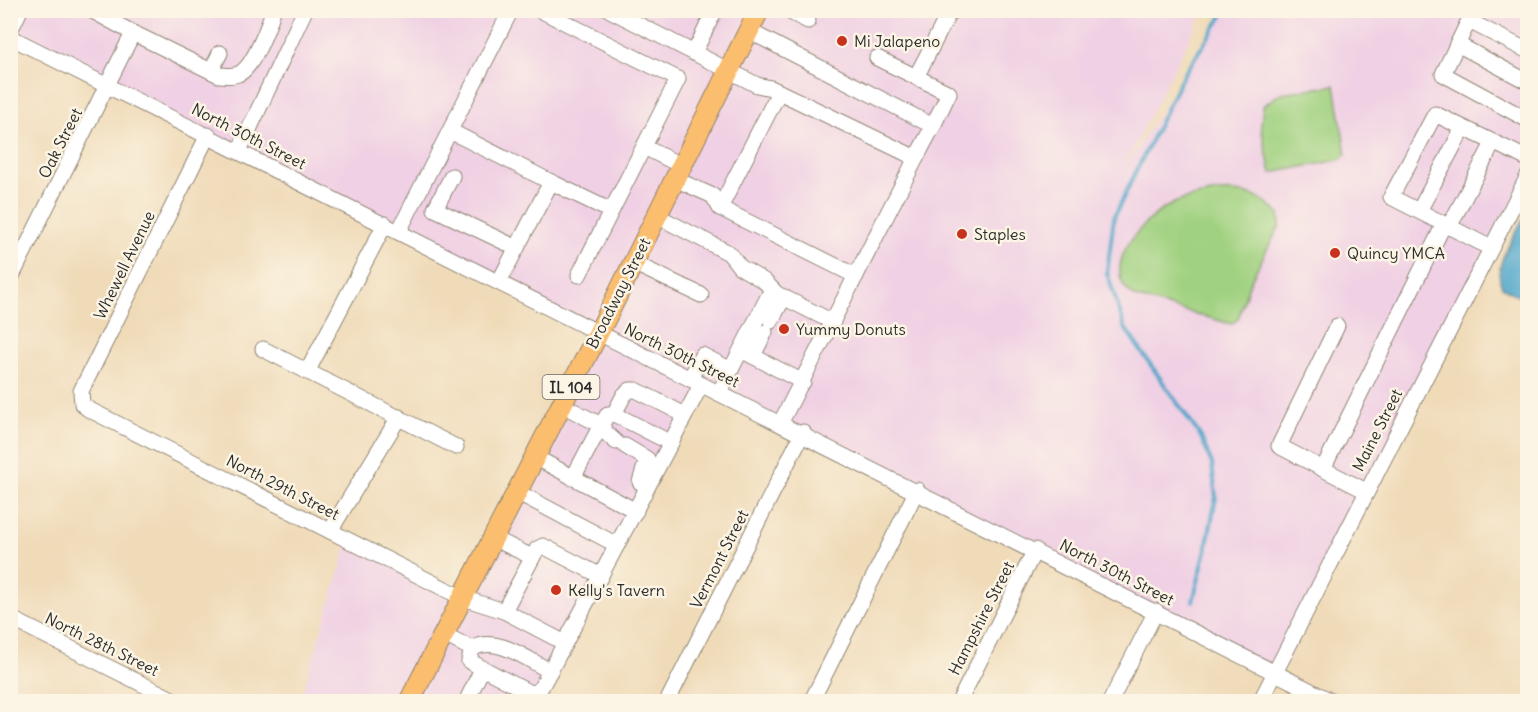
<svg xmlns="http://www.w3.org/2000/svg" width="1538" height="712" font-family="Delius,sans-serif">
	<rect width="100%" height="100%" fill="#fcf5e5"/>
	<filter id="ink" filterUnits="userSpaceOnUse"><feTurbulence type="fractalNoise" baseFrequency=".0167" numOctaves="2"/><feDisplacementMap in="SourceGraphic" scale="12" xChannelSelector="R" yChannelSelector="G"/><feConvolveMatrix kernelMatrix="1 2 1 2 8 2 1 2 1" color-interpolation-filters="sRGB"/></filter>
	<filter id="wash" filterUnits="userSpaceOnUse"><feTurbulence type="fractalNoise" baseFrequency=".008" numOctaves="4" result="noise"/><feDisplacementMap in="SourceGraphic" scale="24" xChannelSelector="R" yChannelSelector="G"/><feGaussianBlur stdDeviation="1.35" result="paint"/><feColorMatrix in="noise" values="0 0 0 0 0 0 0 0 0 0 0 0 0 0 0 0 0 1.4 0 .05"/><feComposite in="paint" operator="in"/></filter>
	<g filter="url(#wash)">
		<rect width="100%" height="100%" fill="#f0dbb9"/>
		<polygon fill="#f0d0e4" points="10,11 1203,11 1121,173 1226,11 1527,11 1527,185 1280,675 704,386 545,701 300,701 349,540 463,597 598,334 11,37"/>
		<g fill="#a0d180" stroke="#667e56" stroke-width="1.5">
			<polygon points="1335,85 1346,155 1339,160 1271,173 1261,127 1263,106 1281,93"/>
			<path d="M1219 192C1244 191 1262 195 1279 214L1280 225 1250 282 1238 319 1231 324 1135 297C1127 290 1121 285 1120 274 1117 246 1151 214 1174 203 1189 197 1204 194 1219 192Z"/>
		</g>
		<path fill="#4da5ca" stroke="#3c687a" stroke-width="1.5" d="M1527 213 1528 301H1527L1502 287C1491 265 1517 232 1527 213Z"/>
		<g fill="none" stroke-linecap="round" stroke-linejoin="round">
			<polyline stroke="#4da5ca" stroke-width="4" points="1193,601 1206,550 1216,497 1212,464 1201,437 1125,328 1107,273 1114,217 1182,77 1226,10"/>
		</g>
	</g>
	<g filter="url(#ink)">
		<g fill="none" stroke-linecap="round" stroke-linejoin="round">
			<defs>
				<g id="minor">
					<polyline points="540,10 678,79 579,275"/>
					<polyline points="610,10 757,85 771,88 916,158 781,422"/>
					<polyline points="786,10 808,21"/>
					<polyline points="1474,10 1443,74 1528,120"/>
					<polyline points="1469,21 1528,51"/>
					<polyline points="10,31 20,10"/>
					<polyline points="749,31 933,126 949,93 877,58"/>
					<path d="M133 33 219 75C225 75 232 77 238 74 253 69 269 25 273 10"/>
					<path d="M10 37C452 258 893 480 1333 702"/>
					<polyline points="1457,44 1528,82"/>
					<polyline points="694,53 715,10"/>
					<polyline points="211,71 220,53"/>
					<polyline points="916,77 949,13"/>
					<polyline points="779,92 720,208 856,276"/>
					<polyline points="450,131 551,182 499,282"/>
					<polyline points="208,135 81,391 82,404 88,409 463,598 504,611 537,549 543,546 601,576"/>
					<polyline points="644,147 682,166"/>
					<polyline points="239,151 305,10"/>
					<polyline points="916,158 933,126"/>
					<polyline points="452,176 435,209 517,248"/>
					<polyline points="675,179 713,196 720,208"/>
					<polyline points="551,182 611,211"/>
					<polyline points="1419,211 1463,128"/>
					<polyline points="657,216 729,253 740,267 764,281 777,294 833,322"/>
					<polyline points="1449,227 1493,143"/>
					<polyline points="399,231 511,10"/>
					<polyline points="1491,248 1391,197 1435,114 1528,159"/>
					<polyline points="633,263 701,295"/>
					<polyline points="10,280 133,33 91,10"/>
					<polyline points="771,321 784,297"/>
					<polyline points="263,349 456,447"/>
					<polyline points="741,350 803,382"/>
					<polyline points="753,356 765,332"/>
					<polyline points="307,372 385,224"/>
					<polyline points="690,379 702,355 731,370"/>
					<polyline points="719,393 772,289"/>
					<polyline points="562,405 601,425 573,478"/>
					<polyline points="614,414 624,395 630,390 636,390 685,415"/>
					<polyline points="616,442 607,434 601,425 608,414 614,414 671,443"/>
					<polyline points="625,446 647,459 640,482"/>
					<polyline points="535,457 636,511"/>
					<polyline points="1323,469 1279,446 1337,326"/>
					<polyline points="1366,491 1323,469 1444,224"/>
					<polyline points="330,531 399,417"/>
					<polyline points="493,538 532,557"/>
					<polyline points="617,545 701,385"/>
					<polyline points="504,611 565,643"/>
					<polyline points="10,618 178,702"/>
					<path d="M443 634 472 649C496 634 528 660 550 671L617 545 517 492"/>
					<polyline points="472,649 469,661 530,693 539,691 550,671"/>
					<polyline points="466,702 482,669"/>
					<polyline points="667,702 803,432"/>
					<polyline points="811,702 917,490"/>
					<polyline points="959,702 1035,550"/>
					<polyline points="1110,702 1156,611"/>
					<polyline points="1260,702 1528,176"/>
				</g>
				<polyline id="major" points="409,702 598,334 759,10"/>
			</defs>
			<use href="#minor" stroke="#8e8372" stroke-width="17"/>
			<use href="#major" stroke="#8e8372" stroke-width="22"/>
			<use href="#minor" stroke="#fff" stroke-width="15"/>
			<use href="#major" stroke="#fbbd6e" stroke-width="20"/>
		</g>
	</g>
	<g fill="#c8321e" stroke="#fcf5e5" stroke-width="2">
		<circle cx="842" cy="41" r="6"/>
		<circle cx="962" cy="234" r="6"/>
		<circle cx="1335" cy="253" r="6"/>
		<circle cx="784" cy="329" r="6"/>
		<circle cx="556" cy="590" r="6"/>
	</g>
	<g text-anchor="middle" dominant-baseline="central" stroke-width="5" stroke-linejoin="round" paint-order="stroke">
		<rect fill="#fcf5e5" stroke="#6a6863" stroke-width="1.5" x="542.5" y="375" width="57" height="24" rx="4.5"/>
		<g font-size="15" font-weight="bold" fill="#2b2b2b">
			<text x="571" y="387">IL 104</text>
		</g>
		<g font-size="16" fill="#2b2b2b" stroke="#fcf5e5" text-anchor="start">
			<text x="854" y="41">Mi Jalapeno</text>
			<text x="974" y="234">Staples</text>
			<text x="1347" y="253">Quincy YMCA</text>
			<text x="796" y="329">Yummy Donuts</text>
			<text x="568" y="590">Kelly's Tavern</text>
		</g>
		<g font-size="16" fill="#2b2b2b" stroke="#fcf5e5">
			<text transform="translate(249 136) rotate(27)">North 30th Street</text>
			<text transform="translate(60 143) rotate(-63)">Oak Street</text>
			<text transform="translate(124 265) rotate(-64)">Whewell Avenue</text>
			<text transform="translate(618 293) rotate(-63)">Broadway Street</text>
			<text transform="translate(682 355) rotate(26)">North 30th Street</text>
			<text transform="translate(1377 430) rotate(-63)">Maine Street</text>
			<text transform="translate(283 487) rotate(27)">North 29th Street</text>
			<text transform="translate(719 559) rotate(-63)">Vermont Street</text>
			<text transform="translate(1117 572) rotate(27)">North 30th Street</text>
			<text transform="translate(981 618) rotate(-63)">Hampshire Street</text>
			<text transform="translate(102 644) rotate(26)">North 28th Street</text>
		</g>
	</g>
	<rect width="1538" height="712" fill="none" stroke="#fcf5e5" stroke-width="36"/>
</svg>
